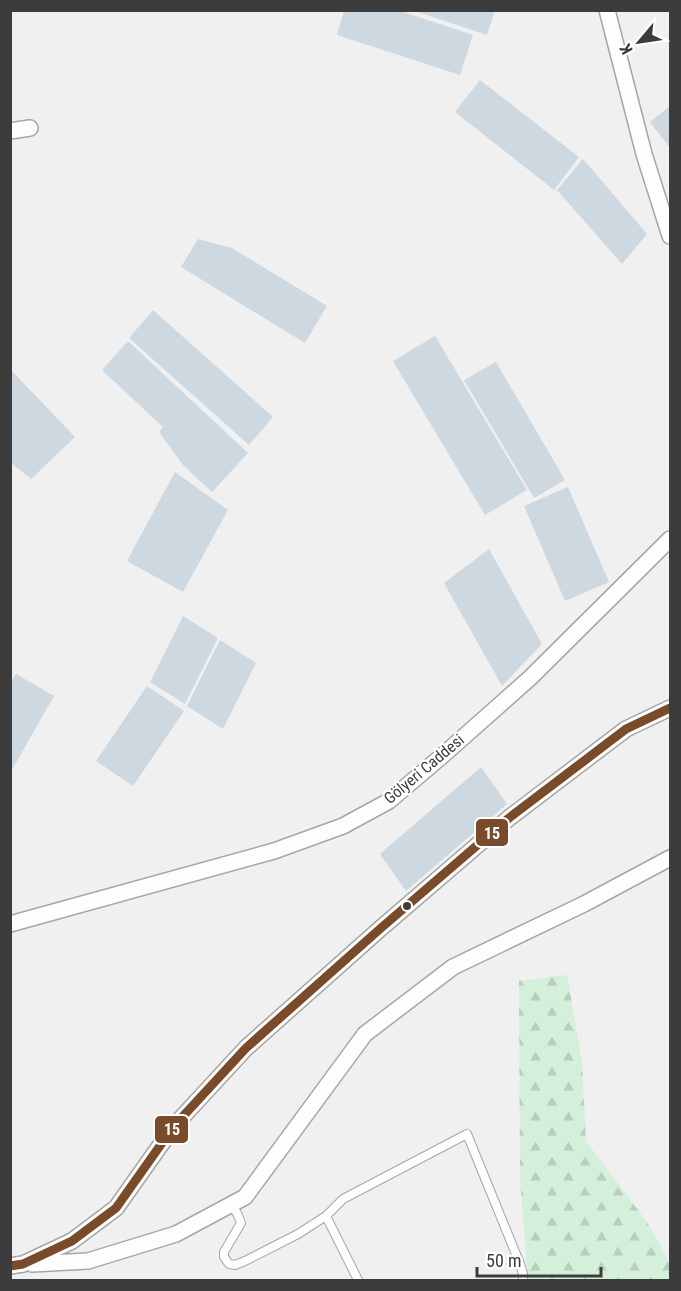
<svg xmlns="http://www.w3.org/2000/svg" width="681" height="1291" font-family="'Roboto Condensed',sans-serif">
	<defs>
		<pattern id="forest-firs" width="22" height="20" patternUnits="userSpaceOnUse" patternTransform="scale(1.5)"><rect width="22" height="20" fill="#d4f0db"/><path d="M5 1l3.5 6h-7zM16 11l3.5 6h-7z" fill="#b7cfbd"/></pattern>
	</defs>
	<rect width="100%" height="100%" fill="#f0f0f0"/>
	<polygon fill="url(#forest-firs)" points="567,975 582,1061 586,1141 647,1222 670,1263 670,1280 528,1280 520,1180 519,981"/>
	<g fill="#ced8e1">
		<polygon points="344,10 397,10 473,35 460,75 337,35"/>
		<polygon points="412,10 495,10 487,35"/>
		<polygon points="480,80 579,157 554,190 455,112"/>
		<polygon points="670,106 670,148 650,122"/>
		<polygon points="583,159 647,234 622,264 557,190"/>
		<polygon points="198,239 232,248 327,306 305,343 181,267"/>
		<polygon points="153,310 273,417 249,445 129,338"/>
		<polygon points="435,336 527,490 485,515 393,361"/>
		<polygon points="128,341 248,453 212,492 183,465 159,432 163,427 102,370"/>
		<polygon points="496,362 565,480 534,498 464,380"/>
		<polygon points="10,369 75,437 31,479 10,462"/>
		<polygon points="175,472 228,510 183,592 127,561"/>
		<polygon points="568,487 609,582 565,601 524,506"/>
		<polygon points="489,549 542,644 502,686 444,583"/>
		<polygon points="183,616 218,638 185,704 150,682"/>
		<polygon points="220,640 256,663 223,729 187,706"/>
		<polygon points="16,674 54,696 10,773 10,683"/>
		<polygon points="147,686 184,711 133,786 96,761"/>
		<polygon points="481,767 507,804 406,891 380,854"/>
	</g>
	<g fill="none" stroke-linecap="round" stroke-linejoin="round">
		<defs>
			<g id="service">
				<polyline points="231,1204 237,1213 241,1223 224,1252 224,1257 229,1264 235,1265 245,1261 298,1234 326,1216 343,1199 467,1134 520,1264 523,1274 523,1280"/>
				<polyline points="326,1216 358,1280"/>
			</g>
			<g id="minor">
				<polyline points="607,10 644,154 670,236"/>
				<polyline points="10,131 30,128"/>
				<polyline points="10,924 274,851 343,826 389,801 442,756 530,678 670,539"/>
				<polyline points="32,1264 88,1261 176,1234 245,1197 365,1034 453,967 584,904 670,858"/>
				<polyline points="10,1266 23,1264 72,1241 116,1208 174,1126 246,1048 381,928 509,818 626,729 670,708"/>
			</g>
		</defs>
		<use href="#service" stroke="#a6a6a6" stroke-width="10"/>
		<use href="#minor" stroke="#a6a6a6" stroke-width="18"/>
		<use href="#service" stroke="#fdfdfd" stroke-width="8"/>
		<use href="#minor" stroke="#fdfdfd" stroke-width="15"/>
		<defs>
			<polyline id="bus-1" points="10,1266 23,1264 72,1241 116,1208 174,1126 246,1048 381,928 509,818 626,729 670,708"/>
		</defs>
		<use href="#bus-1" stroke="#fff" stroke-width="14"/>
		<use href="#bus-1" stroke="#7a4b2a" stroke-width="9"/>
	</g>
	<circle fill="#3c3c3c" stroke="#fff" stroke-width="2" cx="407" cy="906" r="5"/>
	<g text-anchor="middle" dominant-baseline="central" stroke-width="4.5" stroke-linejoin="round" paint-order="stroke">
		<g font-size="16" fill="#3c3c3c" stroke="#fff">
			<text transform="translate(424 769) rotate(-40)">Gölyeri Caddesi</text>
		</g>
	</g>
	<g stroke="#fff" stroke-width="2">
		<rect x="475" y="818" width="34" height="29" rx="6" fill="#7a4b2a"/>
		<rect x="154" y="1115" width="35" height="29" rx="6" fill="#7a4b2a"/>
	</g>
	<g font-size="16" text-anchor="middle" font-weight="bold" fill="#fff">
		<text x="492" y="839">15</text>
		<text x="172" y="1135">15</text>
	</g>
	<rect width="681" height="1291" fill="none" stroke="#3c3c3c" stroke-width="24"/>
	<g transform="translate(639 42) rotate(241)" stroke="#ffffff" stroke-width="4.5" paint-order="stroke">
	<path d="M0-4.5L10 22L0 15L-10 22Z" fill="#3c3c3c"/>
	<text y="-9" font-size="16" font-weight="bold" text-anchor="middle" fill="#3c3c3c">K</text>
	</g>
	<path d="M477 1267v9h124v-9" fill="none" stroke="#3c3c3c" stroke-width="3"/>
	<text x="486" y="1267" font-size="18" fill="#3c3c3c" stroke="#ffffff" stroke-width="4.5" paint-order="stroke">50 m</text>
</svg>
